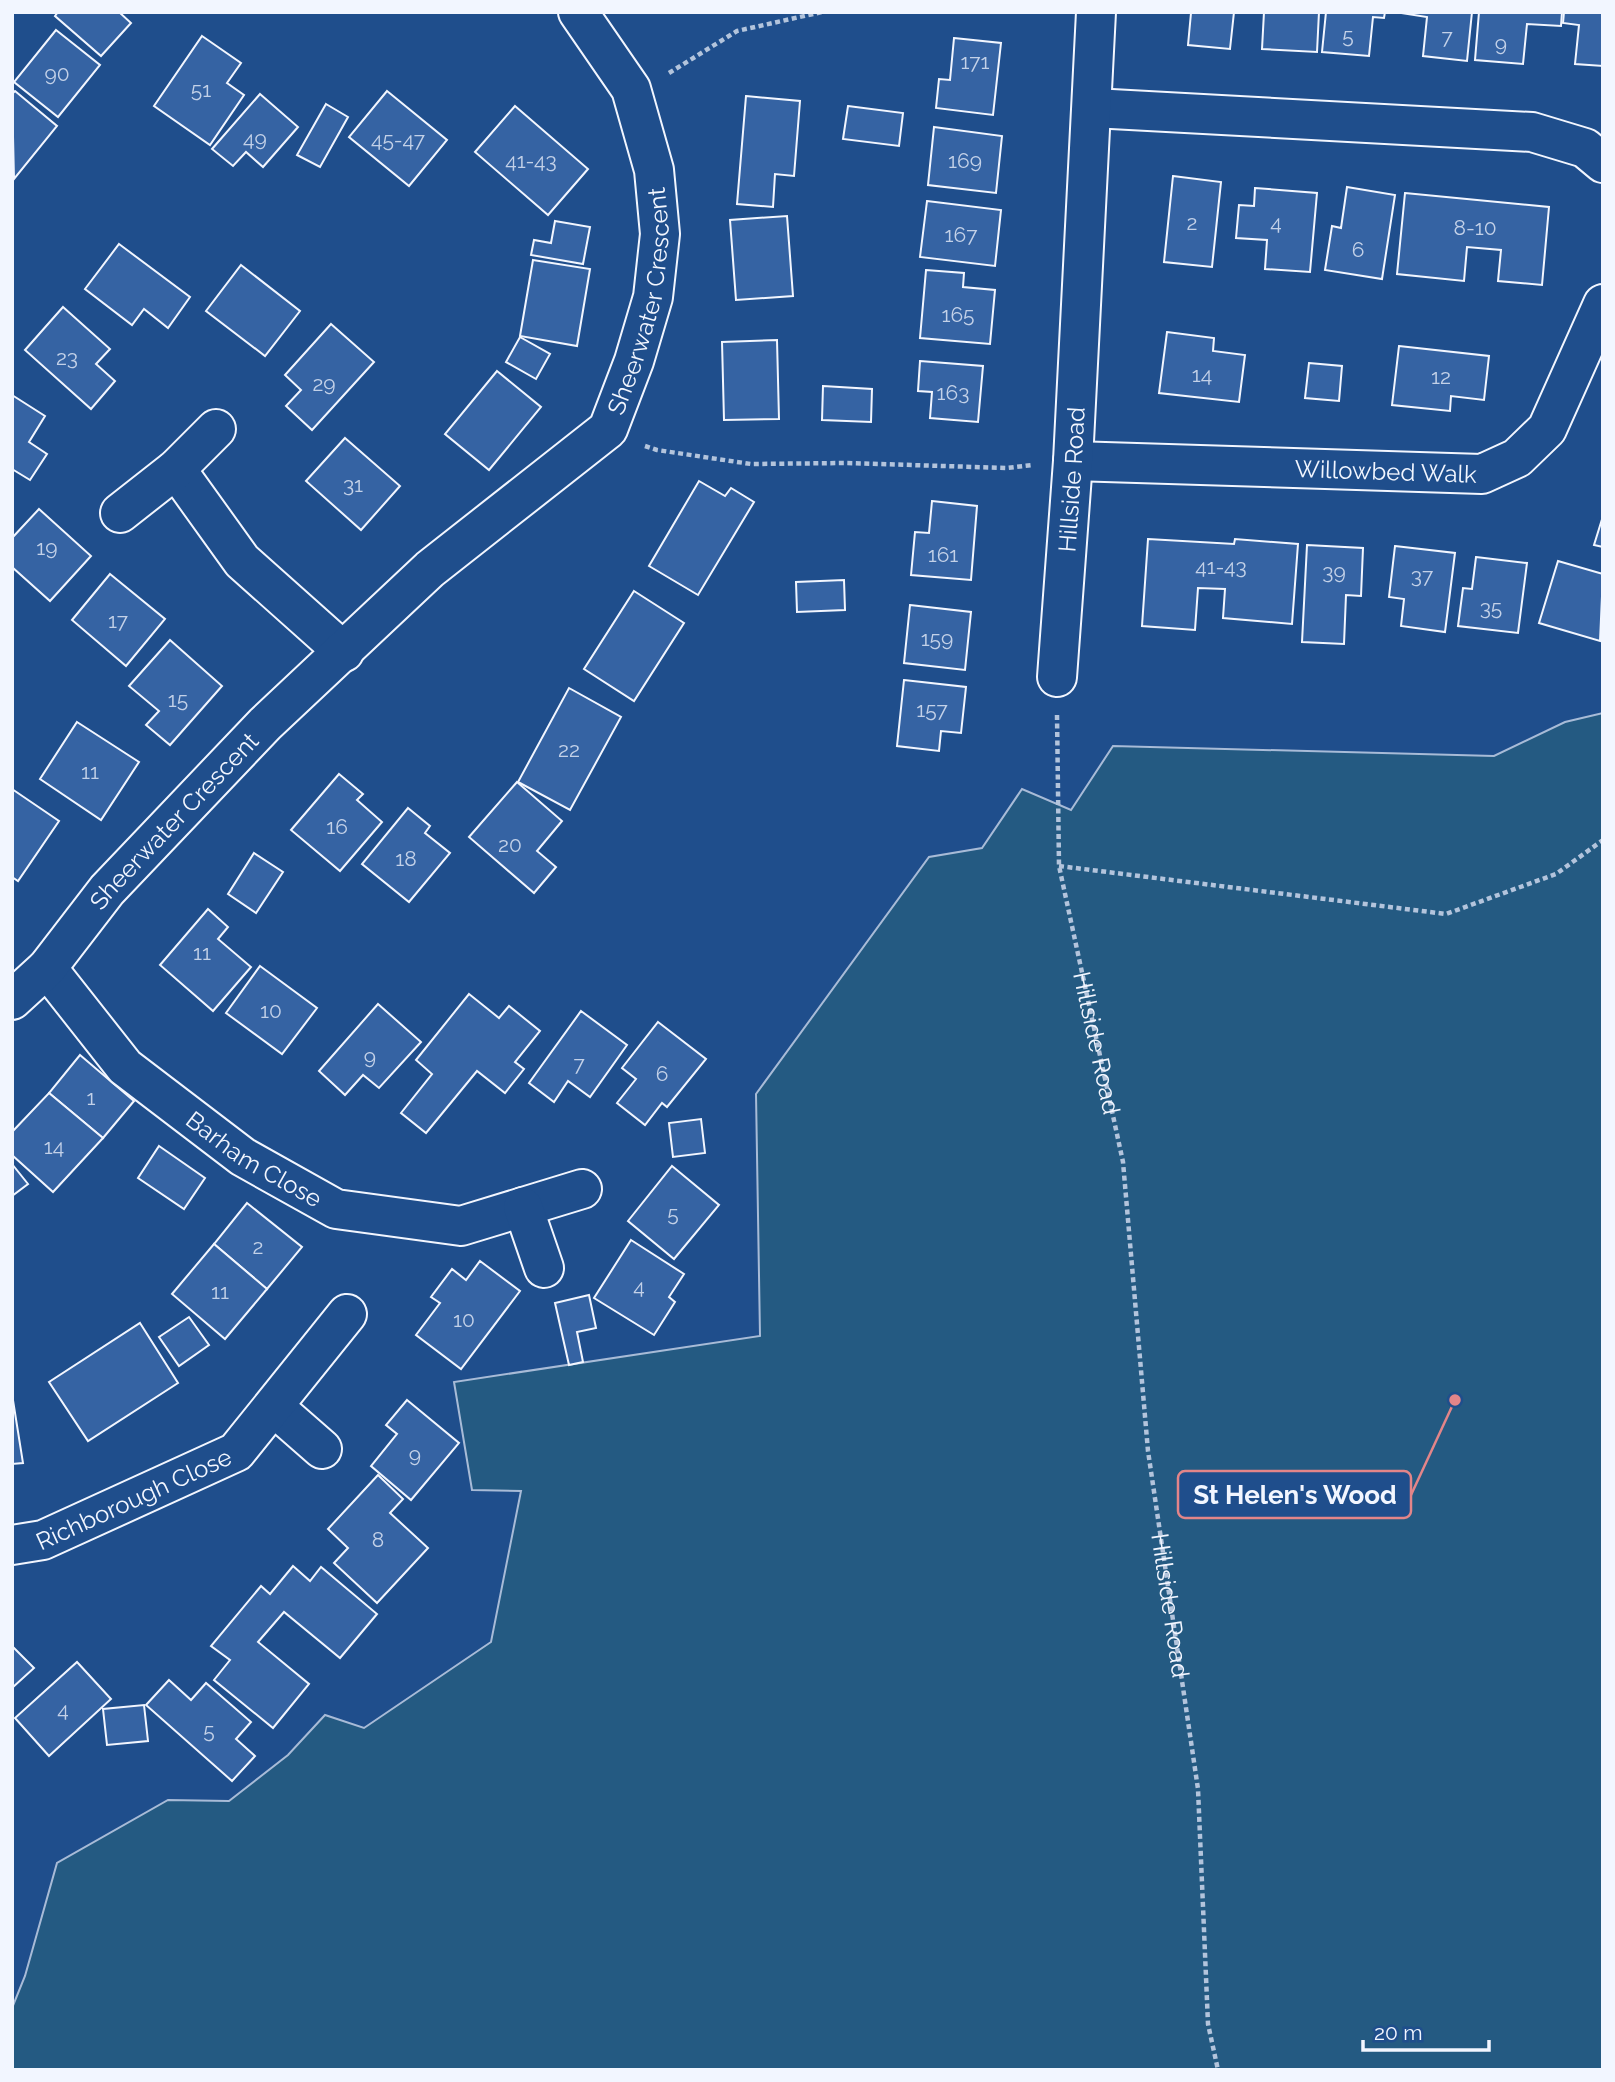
<svg xmlns="http://www.w3.org/2000/svg" width="1615" height="2082" font-family="Raleway,sans-serif">
	<rect width="100%" height="100%" fill="#1f4e8c"/>
	<polygon fill="#245a82" stroke="#a8bbd7" stroke-width="2" points="1603,713 1603,2070 12,2070 12,2008 25,1976 57,1863 168,1800 229,1801 288,1755 325,1715 364,1728 491,1642 521,1491 472,1490 454,1382 760,1336 756,1094 929,857 982,848 1022,789 1071,810 1113,746 1494,756 1565,722"/>
	<g fill="#3563a3" stroke="#f2f6ff" stroke-width="2">
		<polygon points="58,12 119,12 131,23 101,56 55,16"/>
		<polygon points="1180,12 1234,12 1230,49 1188,45 1191,13"/>
		<polygon points="1264,12 1319,12 1317,52 1262,49"/>
		<polygon points="1326,12 1385,12 1384,18 1373,17 1369,56 1322,52"/>
		<polygon points="1395,12 1472,12 1467,61 1423,56 1427,17"/>
		<polygon points="1479,12 1562,12 1561,26 1527,24 1523,64 1475,60"/>
		<polygon points="1564,12 1603,12 1603,66 1575,64 1579,25 1563,23"/>
		<polygon points="56,30 100,65 58,117 14,82"/>
		<polygon points="202,36 241,63 227,83 244,95 210,145 154,106"/>
		<polygon points="954,38 1001,43 993,115 936,108 939,79 950,80"/>
		<polygon points="15,91 57,126 14,179 12,94"/>
		<polygon points="387,91 447,140 409,186 349,137"/>
		<polygon points="260,94 298,127 263,167 246,152 233,166 212,149"/>
		<polygon points="746,96 800,101 794,176 775,174 773,207 737,204"/>
		<polygon points="326,104 348,117 320,167 297,155"/>
		<polygon points="515,106 588,169 548,215 475,152"/>
		<polygon points="848,106 903,113 899,146 843,139"/>
		<polygon points="934,127 1002,136 996,193 928,185"/>
		<polygon points="1173,176 1221,182 1212,267 1164,262"/>
		<polygon points="1347,187 1395,195 1382,279 1325,270 1332,226 1341,228"/>
		<polygon points="1255,188 1317,193 1310,272 1265,269 1267,240 1236,238 1239,205 1254,206"/>
		<polygon points="1405,193 1549,207 1542,285 1498,281 1501,250 1467,247 1464,281 1397,274"/>
		<polygon points="927,201 1001,210 995,266 920,257"/>
		<polygon points="787,216 793,296 736,300 730,220"/>
		<polygon points="555,221 590,227 583,264 531,255 534,240 551,243"/>
		<polygon points="119,244 190,297 168,328 144,309 132,325 85,289"/>
		<polygon points="533,260 590,269 577,346 520,336"/>
		<polygon points="241,265 300,311 265,356 206,311"/>
		<polygon points="926,270 964,273 963,287 995,290 990,344 920,338"/>
		<polygon points="63,307 110,349 96,364 115,381 91,409 25,350"/>
		<polygon points="331,324 374,362 312,430 286,406 301,390 285,375"/>
		<polygon points="1167,332 1214,338 1213,351 1245,355 1239,402 1159,393"/>
		<polygon points="520,337 550,354 536,379 506,362"/>
		<polygon points="777,340 779,419 724,420 722,342"/>
		<polygon points="1399,346 1489,356 1484,400 1451,396 1450,411 1392,405"/>
		<polygon points="920,361 983,366 978,422 930,418 932,392 918,391"/>
		<polygon points="1309,363 1342,366 1339,401 1305,398"/>
		<polygon points="497,371 541,407 489,470 445,434"/>
		<polygon points="823,386 872,389 871,422 822,420"/>
		<polygon points="12,395 45,416 29,442 47,454 30,480 12,469"/>
		<polygon points="345,438 400,486 361,530 306,481"/>
		<polygon points="699,481 725,496 731,488 754,502 698,595 649,566"/>
		<polygon points="932,501 977,506 971,580 911,575 915,532 929,533"/>
		<polygon points="39,509 91,556 50,601 12,567 12,538"/>
		<polygon points="1603,516 1603,547 1594,545"/>
		<polygon points="1148,539 1234,544 1235,539 1298,544 1292,624 1223,618 1225,589 1198,588 1195,630 1142,626"/>
		<polygon points="1307,545 1363,548 1361,596 1346,595 1344,644 1302,642"/>
		<polygon points="1395,546 1455,553 1445,632 1401,626 1404,599 1389,597"/>
		<polygon points="1476,557 1527,563 1518,633 1458,626 1463,588 1472,589"/>
		<polygon points="1558,561 1603,574 1600,641 1539,623"/>
		<polygon points="110,574 165,619 126,666 72,620"/>
		<polygon points="844,580 845,610 797,612 796,582"/>
		<polygon points="634,591 684,623 634,701 584,669"/>
		<polygon points="910,605 971,612 965,670 904,663"/>
		<polygon points="170,640 222,686 170,745 146,725 159,711 129,686"/>
		<polygon points="904,680 966,687 961,733 941,731 939,751 897,746"/>
		<polygon points="569,688 621,717 570,810 518,782"/>
		<polygon points="77,722 139,762 101,820 40,779"/>
		<polygon points="339,774 363,794 357,800 382,822 340,871 291,830"/>
		<polygon points="517,782 562,821 537,851 556,867 534,893 469,837"/>
		<polygon points="12,789 59,821 18,881 12,877"/>
		<polygon points="408,808 430,826 425,833 450,853 409,902 362,864"/>
		<polygon points="254,853 283,872 256,913 228,894"/>
		<polygon points="208,909 228,927 218,939 251,967 213,1011 160,965"/>
		<polygon points="260,966 317,1008 282,1054 226,1013"/>
		<polygon points="469,994 499,1018 509,1006 540,1031 515,1062 524,1069 505,1093 477,1071 426,1133 401,1113 432,1074 416,1060"/>
		<polygon points="378,1004 421,1042 379,1088 363,1075 345,1095 319,1071"/>
		<polygon points="581,1011 627,1045 590,1097 568,1081 554,1102 529,1083"/>
		<polygon points="658,1022 706,1059 667,1107 662,1103 645,1125 617,1103 636,1079 622,1068"/>
		<polygon points="80,1055 134,1101 103,1138 49,1093"/>
		<polygon points="49,1093 103,1138 53,1192 12,1155 12,1132"/>
		<polygon points="701,1119 705,1153 673,1157 669,1123"/>
		<polygon points="159,1146 205,1178 184,1209 138,1178"/>
		<polygon points="12,1164 28,1184 12,1196"/>
		<polygon points="672,1166 719,1205 674,1259 628,1221"/>
		<polygon points="247,1203 302,1247 267,1289 214,1244"/>
		<polygon points="631,1240 684,1274 669,1297 675,1302 654,1335 594,1298"/>
		<polygon points="214,1244 267,1289 225,1339 172,1294"/>
		<polygon points="480,1261 520,1291 461,1369 416,1335 440,1303 431,1297 452,1269 466,1280"/>
		<polygon points="589,1295 596,1328 577,1332 583,1362 569,1365 555,1303"/>
		<polygon points="189,1317 209,1345 179,1366 159,1337"/>
		<polygon points="140,1323 178,1383 88,1441 49,1382"/>
		<polygon points="12,1394 23,1463 12,1464"/>
		<polygon points="407,1400 459,1443 411,1500 371,1466 397,1434 386,1425"/>
		<polygon points="378,1475 403,1499 390,1513 428,1548 377,1603 334,1563 348,1548 328,1529"/>
		<polygon points="293,1566 310,1581 321,1567 377,1614 340,1658 284,1612 258,1642 309,1684 273,1728 214,1680 230,1660 211,1646 261,1586 270,1594"/>
		<polygon points="12,1646 34,1668 12,1688"/>
		<polygon points="77,1662 111,1699 49,1756 15,1718"/>
		<polygon points="169,1680 191,1700 206,1683 251,1722 236,1739 255,1756 232,1781 146,1705"/>
		<polygon points="144,1705 148,1741 107,1745 103,1709"/>
	</g>
	<g fill="none" stroke-linecap="round" stroke-linejoin="round">
		<defs>
			<g id="minor">
				<polyline points="1093,108 1532,132 1585,148 1603,163"/>
				<path id="s2" d="M1073 461 1482 474 1517 458 1547 429 1603 304"/>
				<polyline points="176,469 242,561 344,652"/>
				<polyline points="120,513 176,469 216,429"/>
				<path id="s3" d="M1057 677 1073 461 1096 12"/>
				<path id="s4" d="M47 968 125 1067 243 1157 336 1209 461 1226 582 1189"/>
				<path id="s5" d="M12 1000 47 968 107 890 265 724 430 569 608 429 634 361 653 297 660 234 654 170 631 89 578 12"/>
				<polyline points="523,1207 544,1268"/>
				<polyline points="274,1407 322,1449"/>
				<path id="s6" d="M12 1545 43 1540 236 1452 347 1314"/>
			</g>
		</defs>
		<use href="#minor" stroke="#f2f6ff" stroke-width="42"/>
		<g stroke="#b3c4dc" stroke-width="4.5" stroke-dasharray="5 3.5" stroke-linecap="butt">
			<polyline points="669,73 737,31 822,12"/>
			<polyline points="645,446 657,450 751,464 847,463 1007,468 1033,465"/>
			<path id="s1" d="M1057 715 1059 866 1123 1162 1148 1451 1198 1789 1208 2024 1218 2070"/>
			<polyline points="1059,866 1446,914 1556,874 1603,840"/>
		</g>
		<use href="#minor" stroke="#1f4e8c" stroke-width="38"/>
	</g>
	<g text-anchor="middle" dominant-baseline="central" stroke-width="5" stroke-linejoin="round" paint-order="stroke">
		<g font-size="21" fill="#c3d1e8">
			<text x="1348" y="35">5</text>
			<text x="1447" y="36">7</text>
			<text x="1501" y="43">9</text>
			<text x="975" y="61">171</text>
			<text x="57" y="73">90</text>
			<text x="201" y="89">51</text>
			<text x="255" y="138">49</text>
			<text x="398" y="139">45-47</text>
			<text x="531" y="160">41-43</text>
			<text x="965" y="160">169</text>
			<text x="1192" y="222">2</text>
			<text x="1276" y="222">4</text>
			<text x="1475" y="227">8-10</text>
			<text x="961" y="234">167</text>
			<text x="1358" y="249">6</text>
			<text x="958" y="314">165</text>
			<text x="67" y="357">23</text>
			<text x="1202" y="374">14</text>
			<text x="1441" y="376">12</text>
			<text x="324" y="383">29</text>
			<text x="953" y="392">163</text>
			<text x="353" y="484">31</text>
			<text x="47" y="547">19</text>
			<text x="943" y="554">161</text>
			<text x="1221" y="566">41-43</text>
			<text x="1334" y="571">39</text>
			<text x="1422" y="575">37</text>
			<text x="1491" y="607">35</text>
			<text x="118" y="620">17</text>
			<text x="937" y="638">159</text>
			<text x="178" y="699">15</text>
			<text x="932" y="709">157</text>
			<text x="569" y="749">22</text>
			<text x="90" y="771">11</text>
			<text x="337" y="826">16</text>
			<text x="510" y="844">20</text>
			<text x="406" y="858">18</text>
			<text x="202" y="952">11</text>
			<text x="271" y="1010">10</text>
			<text x="370" y="1056">9</text>
			<text x="579" y="1063">7</text>
			<text x="662" y="1073">6</text>
			<text x="91" y="1097">1</text>
			<text x="54" y="1146">14</text>
			<text x="673" y="1213">5</text>
			<text x="258" y="1246">2</text>
			<text x="639" y="1286">4</text>
			<text x="220" y="1291">11</text>
			<text x="464" y="1319">10</text>
			<text x="415" y="1454">9</text>
			<text x="378" y="1539">8</text>
			<text x="63" y="1709">4</text>
			<text x="209" y="1730">5</text>
		</g>
		<g font-size="24" fill="#f2f6ff" stroke="#1f4e8c">
			<text stroke="none"><textPath href="#s5" startOffset="961">Sheerwater Crescent</textPath></text>
			<text stroke="none"><textPath href="#s2" startOffset="313">Willowbed Walk</textPath></text>
			<text stroke="none"><textPath href="#s3" startOffset="198">Hillside Road</textPath></text>
			<text stroke="none"><textPath href="#s5" startOffset="242">Sheerwater Crescent</textPath></text>
			<text stroke="none"><textPath href="#s1" startOffset="332">Hillside Road</textPath></text>
			<text stroke="none"><textPath href="#s4" startOffset="285">Barham Close</textPath></text>
			<text stroke="none"><textPath href="#s6" startOffset="131">Richborough Close</textPath></text>
			<text stroke="none"><textPath href="#s1" startOffset="900">Hillside Road</textPath></text>
		</g>
	</g>
	<path fill="none" stroke="#e38589" stroke-width="2.5" d="M1455 1400L1411 1495"/>
	<circle fill="#e38589" stroke="#1f4e8c" stroke-width="2.5" cx="1455" cy="1400" r="7"/>
	<rect fill="#1f4e8c" stroke="#e38589" stroke-width="2.5" x="1178" y="1471" width="233" height="47" rx="7"/>
	<g font-size="26" text-anchor="middle" font-weight="bold" fill="#f2f6ff">
		<text x="1295" y="1504">St Helen's Wood</text>
	</g>
	<rect width="1615" height="2082" fill="none" stroke="#f2f6ff" stroke-width="28"/>
	<path d="M1363 2040v10h126v-10" fill="none" stroke="#f2f6ff" stroke-width="3.5"/>
	<text x="1374" y="2040" font-size="21" fill="#f2f6ff" stroke="#1f4e8c" stroke-width="5" paint-order="stroke">20 m</text>
</svg>
